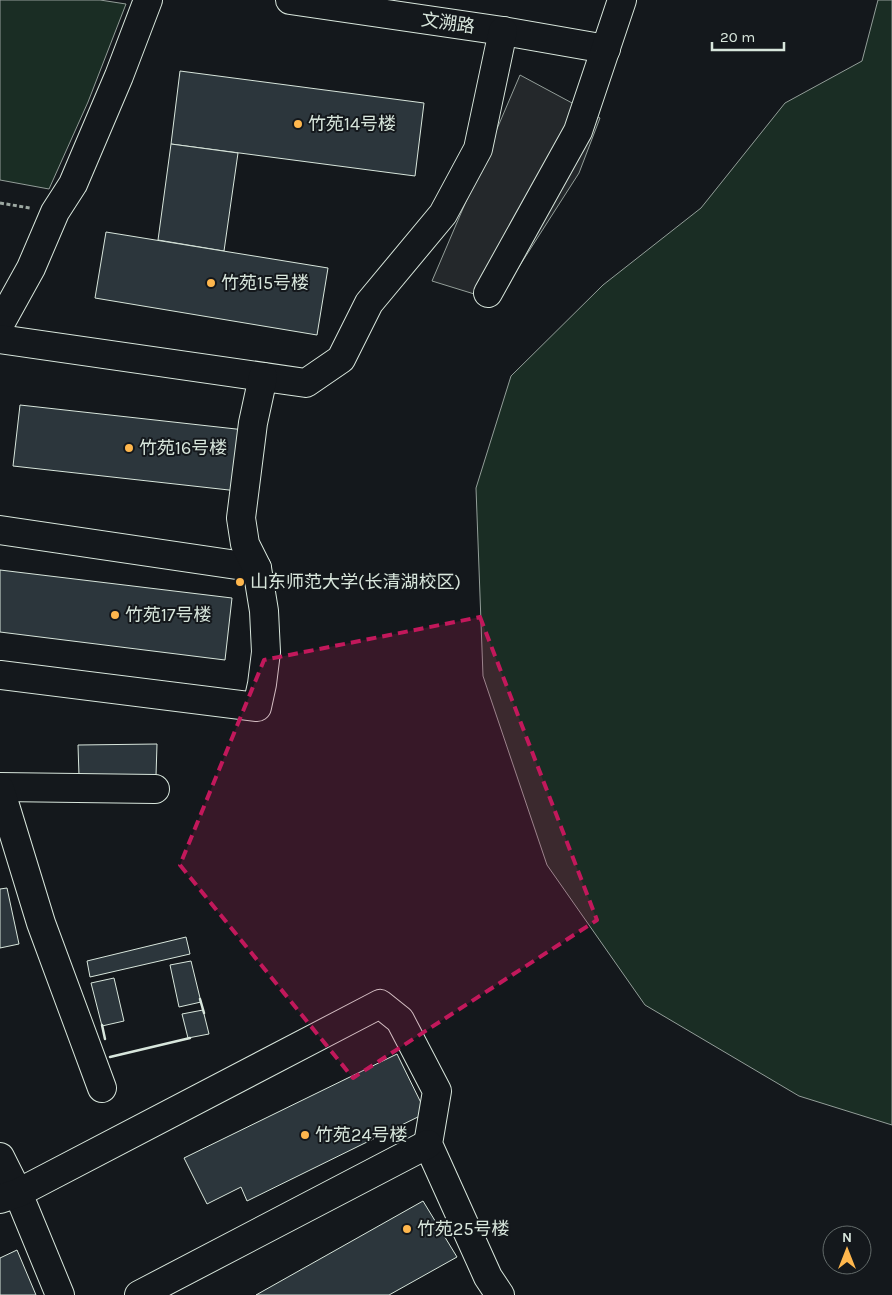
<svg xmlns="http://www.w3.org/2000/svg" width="892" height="1295" font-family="Karla,'Noto Sans SC',sans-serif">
	<rect width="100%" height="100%" fill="#14181c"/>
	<g fill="#1a2d24" stroke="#939e99">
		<polygon points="0,0 100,0 126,4 88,102 49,189 0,180"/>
		<polygon points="878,0 892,0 892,1125 799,1096 645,1005 547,865 483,676 476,488 511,376 603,285 701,208 785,103 862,61"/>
	</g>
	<polygon fill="#24282b" stroke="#939e99" points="520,75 600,118 579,173 497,301 432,281"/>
	<g fill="#2c363c" stroke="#d8e6dc">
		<polygon points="180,71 424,103 415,176 171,144"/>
		<polygon points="171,144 238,153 224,251 158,240"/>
		<polygon points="106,232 328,268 317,335 95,298"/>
		<polygon points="20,405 245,430 238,491 13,466"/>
		<polygon points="0,570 232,598 225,660 0,632"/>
		<polygon points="157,744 156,776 79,776 78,745"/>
		<polygon points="7,888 19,944 0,948 0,889"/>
		<polygon points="186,937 190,954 90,977 87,961"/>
		<polygon points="191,961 201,1002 179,1007 170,965"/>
		<polygon points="114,978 124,1021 102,1026 91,983"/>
		<polygon points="203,1010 209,1034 188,1038 182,1014"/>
		<polygon points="397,1054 426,1113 247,1201 241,1187 207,1204 184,1158"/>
		<polygon points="423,1201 457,1257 389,1295 256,1295"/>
		<polygon points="17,1250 36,1295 0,1295 0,1258"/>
	</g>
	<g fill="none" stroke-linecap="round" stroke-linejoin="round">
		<defs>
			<g id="minor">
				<polyline points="290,0 503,31 606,49"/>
				<polyline points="488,293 578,131 622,0"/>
				<polyline points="0,324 31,268 55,212 73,184 119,76 148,0"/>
				<polyline points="0,339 306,383 341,359 369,303 443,214 478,149 503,31"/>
				<polyline points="0,530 257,568"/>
				<polyline points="0,675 257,707 262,684 266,652 264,611 257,568 245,544 241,518 253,423 263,377"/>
				<polyline points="0,787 155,789"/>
				<polyline points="0,789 41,923 102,1088"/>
				<polyline points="0,1157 18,1193 60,1295"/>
				<polyline points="0,1199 18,1193 380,1004 400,1020 437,1091 428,1144 488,1277 500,1295"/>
				<polyline points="139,1295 428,1144"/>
			</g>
		</defs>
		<use href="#minor" stroke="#d8e6dc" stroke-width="30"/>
		<polyline stroke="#9da8a2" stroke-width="3" stroke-dasharray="4 2.5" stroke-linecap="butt" points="0,203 30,208"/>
		<use href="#minor" stroke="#14181c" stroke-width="28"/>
		<g stroke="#d8e6dc" stroke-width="2.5">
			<polyline points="200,999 204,1013"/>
			<polyline points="102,1025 105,1039"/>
			<polyline points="110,1057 190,1038"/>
		</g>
	</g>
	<path fill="#c2185b" fill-opacity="0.2" stroke="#c2185b" stroke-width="4" stroke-dasharray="10 6" stroke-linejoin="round" d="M480 617 597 920 353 1078 180 865 264 660Z"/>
	<g fill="#ffb74d" stroke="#14181c" stroke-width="2">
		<circle cx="298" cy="124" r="5"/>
		<circle cx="211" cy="283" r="5"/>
		<circle cx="129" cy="448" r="5"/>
		<circle cx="240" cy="582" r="5"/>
		<circle cx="115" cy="615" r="5"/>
		<circle cx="305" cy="1135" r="5"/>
		<circle cx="407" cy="1229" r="5"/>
	</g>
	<g text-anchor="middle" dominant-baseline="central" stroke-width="4" stroke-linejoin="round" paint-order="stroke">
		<g font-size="18" fill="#d8e6dc" stroke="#14181c">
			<text transform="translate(448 23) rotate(8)">文溯路</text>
		</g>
		<g font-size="18" fill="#d8e6dc" stroke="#14181c" text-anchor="start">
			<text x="308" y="124">竹苑14号楼</text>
			<text x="221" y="283">竹苑15号楼</text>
			<text x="139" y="448">竹苑16号楼</text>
			<text x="250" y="582">山东师范大学(长清湖校区)</text>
			<text x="125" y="615">竹苑17号楼</text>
			<text x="315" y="1135">竹苑24号楼</text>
			<text x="417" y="1229">竹苑25号楼</text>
		</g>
	</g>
	<g transform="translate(847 1250)"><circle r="24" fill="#14181c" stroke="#626a69"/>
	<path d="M0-4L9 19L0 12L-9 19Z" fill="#ffb74d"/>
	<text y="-8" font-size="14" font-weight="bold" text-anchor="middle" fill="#d8e6dc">N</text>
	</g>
	<path d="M712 42v8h72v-8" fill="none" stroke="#d8e6dc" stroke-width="2.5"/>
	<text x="720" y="42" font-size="15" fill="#d8e6dc" stroke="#14181c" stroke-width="4" paint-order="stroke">20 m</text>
</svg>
